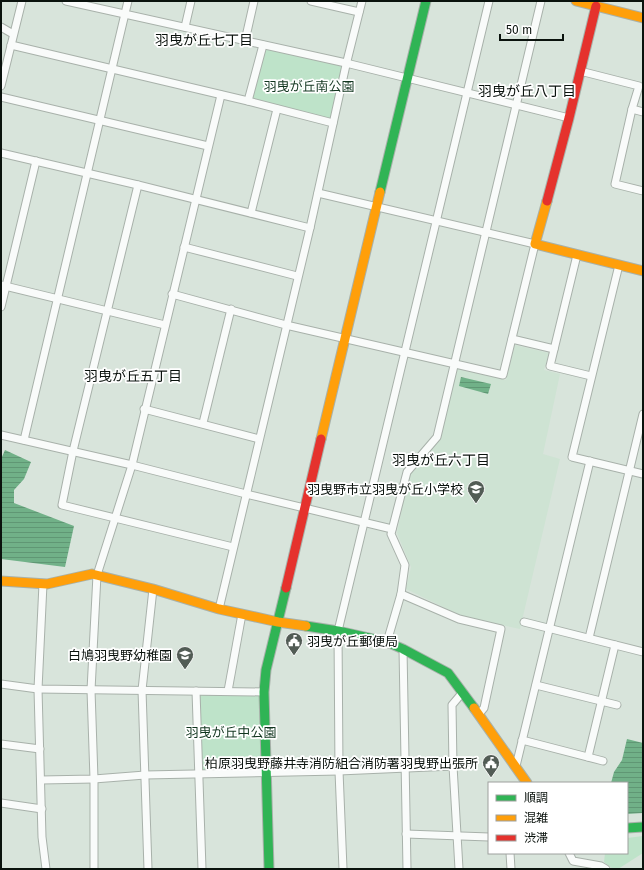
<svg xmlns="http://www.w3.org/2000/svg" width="644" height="870" font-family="'Fira Sans','Noto Sans JP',sans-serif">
	<defs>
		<pattern id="water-rules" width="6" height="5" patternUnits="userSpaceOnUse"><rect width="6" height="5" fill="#71b188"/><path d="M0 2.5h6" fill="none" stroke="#609774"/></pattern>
	</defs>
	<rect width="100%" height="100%" fill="#d8e4db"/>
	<polygon fill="#cee3d3" points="515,345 549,353 544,370 560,374 543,454 560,459 520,629 464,617 406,589 411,567 397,533 409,474 440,440 457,369 506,380"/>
	<g fill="#bee3c9">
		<polygon points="264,47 346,65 333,123 250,100"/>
		<polygon points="199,695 260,695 263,769 202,771"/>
		<polygon points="643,836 643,853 618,869 613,869 604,862 605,853 627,853 627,838"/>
	</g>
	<g fill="url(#water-rules)">
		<polygon points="461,377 491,384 488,394 459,386"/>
		<polygon points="5,450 31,462 24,479 14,490 14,503 74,526 65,567 1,559 1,459"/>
		<polygon points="627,739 643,743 643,813 627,814 627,783 611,783 614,772 622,760"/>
	</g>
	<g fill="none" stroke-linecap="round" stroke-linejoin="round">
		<defs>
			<g id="street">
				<polyline points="66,1 346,63 569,118"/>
				<polyline points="311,1 359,12"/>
				<polyline points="1,27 13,34"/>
				<polyline points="185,27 191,1"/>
				<polyline points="245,41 254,1"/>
				<polyline points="11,45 248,101 333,123"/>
				<polyline points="580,71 639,86 632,109"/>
				<polyline points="1,86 22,1"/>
				<polyline points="1,97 208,146"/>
				<polyline points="248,101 263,45"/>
				<polyline points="643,112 632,109 615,184 643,191"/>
				<polyline points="1,153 138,185 310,228"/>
				<polyline points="138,185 73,451 62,505 233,547"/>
				<polyline points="251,213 277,109"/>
				<polyline points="184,247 297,276"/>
				<polyline points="577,255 550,366 591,376"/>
				<polyline points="619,265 572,457 643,474"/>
				<polyline points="1,285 165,325"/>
				<polyline points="172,294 286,325 503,375 535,244 318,193"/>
				<polyline points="1,307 36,161"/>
				<polyline points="512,339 554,349"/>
				<polyline points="144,409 259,439"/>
				<polyline points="203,423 231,309"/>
				<polyline points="1,435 132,465 246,494 392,529"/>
				<polyline points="24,440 128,1"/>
				<polyline points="43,584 38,689 42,837 46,869"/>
				<polyline points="401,594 459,619 501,629 484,708 479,714"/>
				<polyline points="219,609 310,228 346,65 362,1"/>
				<polyline points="524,622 643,652"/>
				<polyline points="589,638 643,414"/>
				<polyline points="387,642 401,594 405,565 391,534 407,472 437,437 541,1"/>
				<polyline points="403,649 407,869"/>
				<polyline points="1,684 38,689 264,692"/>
				<polyline points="536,685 617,705"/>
				<polyline points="196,691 202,869"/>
				<polyline points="228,691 242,614"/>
				<polyline points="522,740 603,761"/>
				<polyline points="1,744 40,749"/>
				<polyline points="588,757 615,645"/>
				<polyline points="516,766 590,461"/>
				<polyline points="41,780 94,779 145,775 339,771 453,766"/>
				<polyline points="1,803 42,809"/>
				<polyline points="406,834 489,837"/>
				<polyline points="510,853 511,869"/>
				<polyline points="569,853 573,861 601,866 606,869"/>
				<polyline points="94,869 94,779 91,690 97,575 132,465 221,95"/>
				<polyline points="148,869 142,690 153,589"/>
				<polyline points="343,869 339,771 338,631 489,1"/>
				<polyline points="459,869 453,766 452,705 463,692"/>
			</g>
			<g id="fast">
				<polyline points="380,192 426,1"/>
				<polyline points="306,626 338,631 387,642 403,649 448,673 474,708"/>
				<polyline points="627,828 643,827"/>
				<polyline points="269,869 264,692 266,670 286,588"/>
			</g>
			<g id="slow">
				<polyline points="576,1 643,18"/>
				<polyline points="547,201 535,244 643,271"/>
				<polyline points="321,439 380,192"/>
				<polyline points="1,581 47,584 92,574 153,589 219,609 278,622 306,626"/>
				<polyline points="474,708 527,783"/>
			</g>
			<g id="jam">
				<polyline points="547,201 569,118 596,6"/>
				<polyline points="286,588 321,439"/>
			</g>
		</defs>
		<use href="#street" stroke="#a8b1aa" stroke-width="9"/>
		<use href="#fast" stroke="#a8b1aa" stroke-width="11"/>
		<use href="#slow" stroke="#a8b1aa" stroke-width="11"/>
		<use href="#jam" stroke="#a8b1aa" stroke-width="11"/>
		<use href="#street" stroke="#f9fbfa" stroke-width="7"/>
		<use href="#fast" stroke="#30b455" stroke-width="9"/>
		<use href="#slow" stroke="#ff9f0a" stroke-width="9"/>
		<use href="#jam" stroke="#e5322d" stroke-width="9"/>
	</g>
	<defs>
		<symbol id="school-pin" viewBox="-11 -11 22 30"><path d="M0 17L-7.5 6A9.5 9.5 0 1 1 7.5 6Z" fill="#525c55" stroke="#fff"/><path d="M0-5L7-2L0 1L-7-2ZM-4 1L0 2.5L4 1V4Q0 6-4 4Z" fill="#fff"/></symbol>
		<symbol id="civic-pin" viewBox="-11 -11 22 30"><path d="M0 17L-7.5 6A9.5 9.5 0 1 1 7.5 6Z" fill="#525c55" stroke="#fff"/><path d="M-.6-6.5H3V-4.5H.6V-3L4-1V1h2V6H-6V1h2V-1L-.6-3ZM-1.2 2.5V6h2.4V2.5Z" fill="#fff"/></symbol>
	</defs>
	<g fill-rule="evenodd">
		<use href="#school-pin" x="466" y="479" width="20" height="27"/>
		<use href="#civic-pin" x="284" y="631" width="20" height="27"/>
		<use href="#school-pin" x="175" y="645" width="20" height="27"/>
		<use href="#civic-pin" x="481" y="753" width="20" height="27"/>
	</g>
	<g text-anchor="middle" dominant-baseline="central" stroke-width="3.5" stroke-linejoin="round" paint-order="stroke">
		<g font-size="13" fill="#11361f" stroke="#fff">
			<text x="309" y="86">羽曳が丘南公園</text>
			<text x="231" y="732">羽曳が丘中公園</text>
		</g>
		<g font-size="13" fill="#0a120d" stroke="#fff" text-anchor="end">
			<text x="463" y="489">羽曳野市立羽曳が丘小学校</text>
			<text x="307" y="641" text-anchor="start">羽曳が丘郵便局</text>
			<text x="172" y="655">白鳩羽曳野幼稚園</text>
			<text x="478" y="763">柏原羽曳野藤井寺消防組合消防署羽曳野出張所</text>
		</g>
		<g font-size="14" fill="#0a120d" stroke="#fff">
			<text x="204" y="40">羽曳が丘七丁目</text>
			<text x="527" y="91">羽曳が丘八丁目</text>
			<text x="133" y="376">羽曳が丘五丁目</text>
			<text x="441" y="460">羽曳が丘六丁目</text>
		</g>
	</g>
	<rect width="644" height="870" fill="none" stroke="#0a120d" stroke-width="4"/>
	<rect x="488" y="782" width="140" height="72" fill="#ffffff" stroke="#9da09e"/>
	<rect x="496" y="795" width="20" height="6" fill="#30b455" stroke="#9da09e"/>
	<text x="524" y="802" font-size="12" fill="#0a120d">順調</text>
	<rect x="496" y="815" width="20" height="6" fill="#ff9f0a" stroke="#9da09e"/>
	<text x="524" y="822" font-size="12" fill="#0a120d">混雑</text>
	<rect x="496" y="835" width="20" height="6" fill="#e5322d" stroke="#9da09e"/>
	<text x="524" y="842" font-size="12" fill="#0a120d">渋滞</text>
	<path d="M500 34v6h63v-6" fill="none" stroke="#0a120d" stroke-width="2"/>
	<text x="506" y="34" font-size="12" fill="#0a120d" stroke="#ffffff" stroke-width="3" paint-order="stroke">50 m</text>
</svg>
